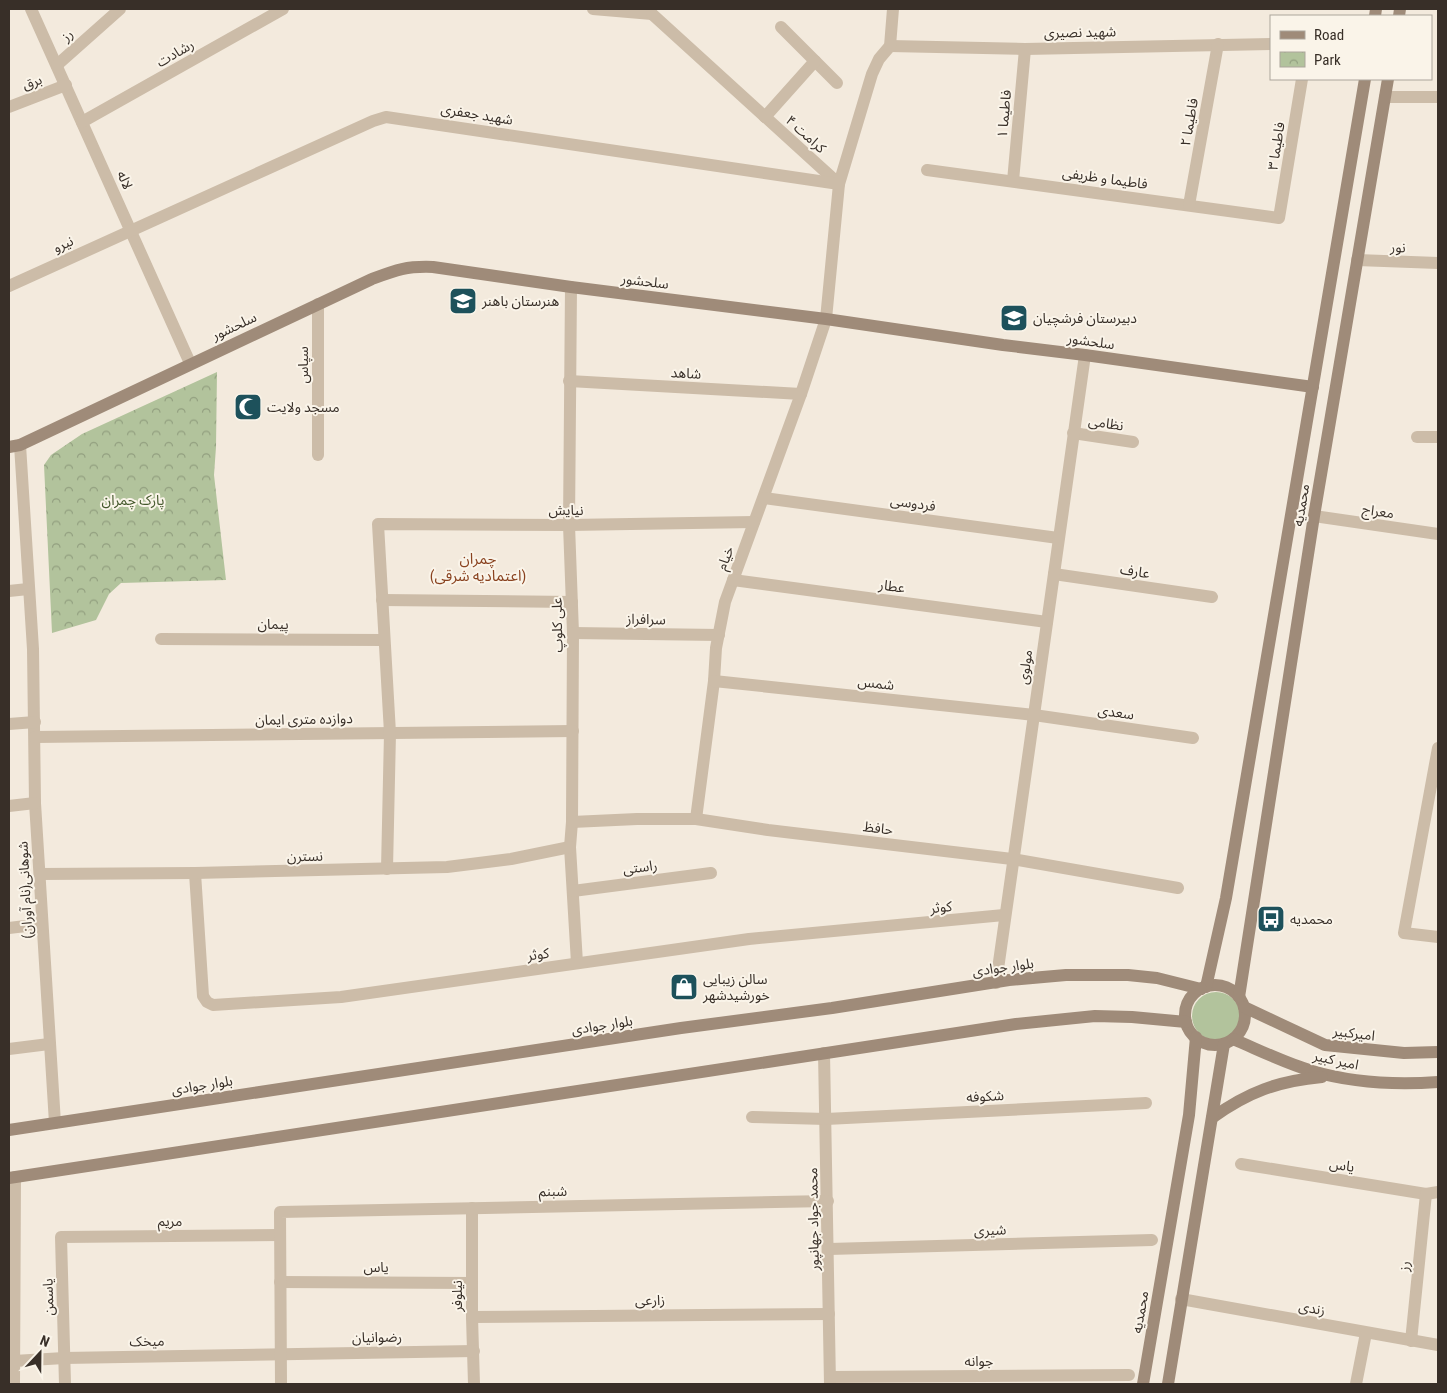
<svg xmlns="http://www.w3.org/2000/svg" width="1447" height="1393" font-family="'Roboto Condensed','Noto Sans Arabic',sans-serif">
	<defs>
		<pattern id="park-crowns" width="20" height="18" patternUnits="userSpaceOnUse" patternTransform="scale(1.25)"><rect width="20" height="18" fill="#b2c39c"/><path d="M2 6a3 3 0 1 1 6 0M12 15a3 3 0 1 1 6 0" fill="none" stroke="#929f7f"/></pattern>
	</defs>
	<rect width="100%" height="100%" fill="#f3eadd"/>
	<circle fill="#b2c39c" cx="1216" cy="1016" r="24"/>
	<polygon fill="url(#park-crowns)" points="217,372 216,447 214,475 226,580 121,583 109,594 96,620 52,633 44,465 51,455 82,434"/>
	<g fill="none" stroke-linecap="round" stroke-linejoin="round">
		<g stroke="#ccbca8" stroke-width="12">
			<polyline points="31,9 190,363"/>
			<polyline points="593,9 652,14"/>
			<polyline points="652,14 839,184 826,319 801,394 725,602 716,648 714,681 696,819"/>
			<polyline points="781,27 837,83"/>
			<polyline points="890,46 1025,49 1271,44"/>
			<polyline points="57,65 120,9"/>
			<polyline points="1385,97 1438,97"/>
			<polyline points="9,107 66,85"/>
			<polyline points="765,117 815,61"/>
			<polyline points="82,122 283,9"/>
			<polyline points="927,170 1279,218 1302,79"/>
			<polyline points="1013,181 1025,49"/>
			<polyline points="1189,205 1218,44"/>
			<polyline points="1357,260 1438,263"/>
			<polyline points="9,286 373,121 386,117 839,184 872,74 879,59 890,46 893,9"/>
			<polyline points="571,287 569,525 573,633 572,822 570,847 577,963"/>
			<polyline points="318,304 318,455"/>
			<polyline points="569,381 801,394"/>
			<polyline points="1073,433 1133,442"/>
			<polyline points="1417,437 1438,437"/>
			<polyline points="20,445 33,649 35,803 55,1123"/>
			<polyline points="764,498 1058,538"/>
			<polyline points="1314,516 1438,534"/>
			<polyline points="1054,574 1212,597"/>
			<polyline points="733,580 1047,622"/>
			<polyline points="9,591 28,589"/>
			<polyline points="382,600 572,602"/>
			<polyline points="573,633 719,635"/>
			<polyline points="161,639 384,640"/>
			<polyline points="714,681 1034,715 1193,738"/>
			<polyline points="9,724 35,722"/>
			<polyline points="35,737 573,731"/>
			<polyline points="1438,748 1404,933 1438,937"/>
			<polyline points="9,806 35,803"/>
			<polyline points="572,822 637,819 696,819 768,830 1012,859 1178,888"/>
			<polyline points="387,869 390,733 378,524 569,525 754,522"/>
			<polyline points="195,873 203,996 207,1002 213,1005 341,997 749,939 1004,915"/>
			<polyline points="40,874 195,873 447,867 511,859 570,847"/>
			<polyline points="573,891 711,873"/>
			<polyline points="9,928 42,924"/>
			<polyline points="996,983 1085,355"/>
			<polyline points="9,1049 49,1044"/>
			<polyline points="824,1053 830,1384"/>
			<polyline points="752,1117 826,1119 1146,1103"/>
			<polyline points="1241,1164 1426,1194 1438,1192"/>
			<polyline points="472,1208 472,1317 474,1384"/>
			<polyline points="829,1249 1152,1240"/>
			<polyline points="280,1282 472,1283"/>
			<polyline points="1181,1299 1438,1345"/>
			<polyline points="472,1317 829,1314"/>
			<polyline points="1411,1341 1426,1194"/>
			<polyline points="14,1361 64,1358 474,1351"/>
			<polyline points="830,1377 1129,1375"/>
			<polyline points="14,1384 15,1177"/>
			<polyline points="65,1384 61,1237 280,1235"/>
			<polyline points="281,1384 280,1212 828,1201"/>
			<polyline points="1356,1384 1366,1333"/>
		</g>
		<g stroke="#9f8b79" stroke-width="12">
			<polyline points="1375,16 1376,9"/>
			<polyline points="1399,16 1400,9"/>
			<path d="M9 447 20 445 372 279C396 270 406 266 433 267L571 287 826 319 1003 345 1085 355 1313 387"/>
			<circle cx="1215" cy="1015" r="30"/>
			<polyline points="1206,987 1226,898 1365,79"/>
			<polyline points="1239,997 1314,516 1388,79"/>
			<polyline points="1244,1007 1325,1045 1404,1053 1438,1052"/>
			<path d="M1233 1039C1259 1050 1285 1063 1312 1071 1353 1083 1396 1085 1438 1082"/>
			<path d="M1212 1118C1248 1092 1278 1081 1322 1077"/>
			<polyline points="9,1130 681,1028 832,1008 1009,980 1066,975 1128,975 1157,978 1201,989"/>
			<polyline points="9,1178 1016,1024 1095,1016 1132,1017 1186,1022"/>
			<polyline points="1143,1384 1189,1115 1196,1037"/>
			<polyline points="1168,1384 1224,1044"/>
		</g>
	</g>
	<defs>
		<symbol id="school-square" viewBox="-11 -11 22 22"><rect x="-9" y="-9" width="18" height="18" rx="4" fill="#1d515b" stroke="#faf4e9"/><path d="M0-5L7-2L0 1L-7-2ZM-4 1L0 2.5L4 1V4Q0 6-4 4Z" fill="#fff"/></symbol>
		<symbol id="mosque-square" viewBox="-11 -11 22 22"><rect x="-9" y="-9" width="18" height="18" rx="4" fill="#1d515b" stroke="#faf4e9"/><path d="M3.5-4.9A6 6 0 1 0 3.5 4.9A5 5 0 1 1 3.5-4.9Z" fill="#fff"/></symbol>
		<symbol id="bus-square" viewBox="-11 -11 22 22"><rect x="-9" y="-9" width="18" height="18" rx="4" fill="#1d515b" stroke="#faf4e9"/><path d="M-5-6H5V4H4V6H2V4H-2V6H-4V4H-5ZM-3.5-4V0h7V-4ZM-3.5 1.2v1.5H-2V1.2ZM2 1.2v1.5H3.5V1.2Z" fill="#fff"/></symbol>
		<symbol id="shop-square" viewBox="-11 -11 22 22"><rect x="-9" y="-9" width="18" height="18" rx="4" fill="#1d515b" stroke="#faf4e9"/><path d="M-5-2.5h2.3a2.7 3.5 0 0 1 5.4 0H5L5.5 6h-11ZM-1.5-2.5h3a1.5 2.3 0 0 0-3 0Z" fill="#fff"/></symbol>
	</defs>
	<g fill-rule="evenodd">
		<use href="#school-square" x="447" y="285" width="32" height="32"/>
		<use href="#school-square" x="998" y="302" width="32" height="32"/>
		<use href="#mosque-square" x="232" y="391" width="32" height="32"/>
		<use href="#bus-square" x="1255" y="903" width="32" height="32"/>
		<use href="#shop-square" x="668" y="971" width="32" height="32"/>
	</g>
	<g text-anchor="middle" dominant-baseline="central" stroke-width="4" stroke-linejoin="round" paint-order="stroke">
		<g font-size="14" fill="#382f28" stroke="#faf4e9">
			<text transform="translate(1080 32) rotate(-1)">شهید نصیری</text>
			<text transform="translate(67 35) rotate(-41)">رز</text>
			<text transform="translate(175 53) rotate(-30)">رشادت</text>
			<text transform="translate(32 82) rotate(-21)">برق</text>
			<text transform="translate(477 114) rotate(9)">شهید جعفری</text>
			<text transform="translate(1004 114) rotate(-85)">فاطیما ۱</text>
			<text transform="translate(1189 122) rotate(-80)">فاطیما ۲</text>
			<text transform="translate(806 134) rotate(42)">کرامت ۴</text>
			<text transform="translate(1276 146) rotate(-81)">۳ فاطیما</text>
			<text transform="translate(1105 178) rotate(8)">فاطیما و ظریفی</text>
			<text transform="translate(125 180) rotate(66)">لاله</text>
			<text transform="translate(63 244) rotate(-25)">نیرو</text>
			<text transform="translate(1398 247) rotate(2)">نور</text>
			<text transform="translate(645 281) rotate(7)">سلحشور</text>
			<text transform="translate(234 326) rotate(-25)">سلحشور</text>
			<text transform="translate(1091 341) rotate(8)">سلحشور</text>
			<text transform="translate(303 365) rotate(-90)">سپاس</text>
			<text transform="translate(686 373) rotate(3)">شاهد</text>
			<text transform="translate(1106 423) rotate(9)">نظامی</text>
			<text transform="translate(913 503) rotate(8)">فردوسی</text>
			<text transform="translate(1301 505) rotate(-81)">محمدیه</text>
			<text x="566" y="510">نیایش</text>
			<text transform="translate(1378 511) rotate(8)">معراج</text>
			<text transform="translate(725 558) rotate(-69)">خیام</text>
			<text transform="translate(1135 571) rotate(9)">عارف</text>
			<text transform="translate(892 586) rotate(8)">عطار</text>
			<text transform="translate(646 619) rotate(1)">سرافراز</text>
			<text x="273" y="624">پیمان</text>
			<text transform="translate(557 625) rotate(-91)">علی کلوپ</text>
			<text transform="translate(1025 667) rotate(-82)">مولوی</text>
			<text transform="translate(876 683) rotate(6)">شمس</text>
			<text transform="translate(1116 712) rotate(8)">سعدی</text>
			<text transform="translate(304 719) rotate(-1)">دوازده متری ایمان</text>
			<text transform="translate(878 828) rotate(7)">حافظ</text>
			<text transform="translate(305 856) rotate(-1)">نسترن</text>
			<text transform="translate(640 867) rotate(-7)">راستی</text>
			<text transform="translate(25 890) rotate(-93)">شوهانی(نام آوران)</text>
			<text transform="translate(941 907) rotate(-6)">کوثر</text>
			<text transform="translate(538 954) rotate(-8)">کوثر</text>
			<text transform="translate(1003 967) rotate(-8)">بلوار جوادی</text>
			<text transform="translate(602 1025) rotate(-9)">بلوار جوادی</text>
			<text transform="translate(1354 1033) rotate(7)">امیرکبیر</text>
			<text transform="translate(1336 1060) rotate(12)">امیر کبیر</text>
			<text transform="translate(202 1085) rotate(-9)">بلوار جوادی</text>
			<text transform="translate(985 1096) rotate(-3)">شکوفه</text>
			<text transform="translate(1342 1165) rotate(9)">یاس</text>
			<text transform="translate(553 1191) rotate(-1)">شبنم</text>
			<text transform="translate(813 1219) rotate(-91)">محمد جواد جهانپور</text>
			<text x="170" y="1221">مریم</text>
			<text transform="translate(990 1230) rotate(-2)">شیری</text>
			<text transform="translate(1404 1266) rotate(-84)">رز</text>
			<text x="376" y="1267">یاس</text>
			<text transform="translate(457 1296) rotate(-90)">نیلوفر</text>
			<text transform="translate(48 1297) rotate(-92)">یاسمن</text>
			<text transform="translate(650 1300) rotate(-1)">زارعی</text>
			<text transform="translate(1312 1308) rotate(10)">زندی</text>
			<text transform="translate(1140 1312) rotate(-80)">محمدیه</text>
			<text transform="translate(377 1337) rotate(-1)">رضوانیان</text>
			<text transform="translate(147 1341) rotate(-1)">میخک</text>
			<text x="979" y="1361">جوانه</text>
		</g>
		<g font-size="14" fill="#382f28" stroke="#faf4e9" text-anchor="start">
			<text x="482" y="301">هنرستان باهنر</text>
			<text x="1033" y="318">دبیرستان فرشچیان</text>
			<text x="267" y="407">مسجد ولایت</text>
			<text x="1290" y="919">محمدیه</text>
			<text x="703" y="979">سالن زیبایی<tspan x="703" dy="16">خورشیدشهر</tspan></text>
		</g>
		<g font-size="14" fill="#43572b" stroke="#faf4e9">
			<text x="133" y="500">پارک چمران</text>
		</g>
		<g font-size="15" fill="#89421f" stroke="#faf4e9">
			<text x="478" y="559">چمران<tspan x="478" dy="17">(اعتمادیه شرقی)</tspan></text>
		</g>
	</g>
	<rect width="1447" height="1393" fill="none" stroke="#382f28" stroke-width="20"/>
	<rect x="1270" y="15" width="162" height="65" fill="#faf4e9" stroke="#aca59c"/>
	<rect x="1280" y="31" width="25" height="8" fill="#9f8b79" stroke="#aca59c"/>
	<text x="1314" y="40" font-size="15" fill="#382f28">Road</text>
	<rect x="1280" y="52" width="25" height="15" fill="url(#park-crowns)" stroke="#aca59c"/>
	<text x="1314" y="65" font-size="15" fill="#382f28">Park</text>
	<g transform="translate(40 1353) rotate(22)" stroke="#faf4e9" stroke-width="4" paint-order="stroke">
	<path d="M0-4L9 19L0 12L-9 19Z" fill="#382f28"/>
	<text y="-8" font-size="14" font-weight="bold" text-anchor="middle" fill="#382f28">N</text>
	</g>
</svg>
